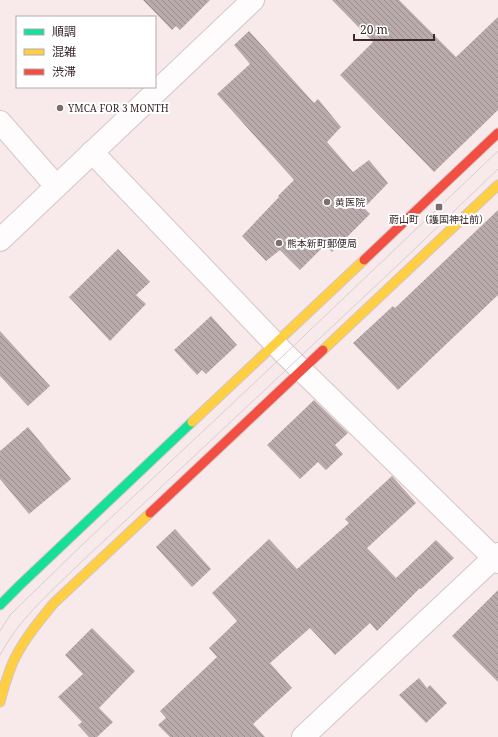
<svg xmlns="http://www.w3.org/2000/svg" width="498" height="737" font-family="'Noto Serif','Noto Sans JP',serif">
	<defs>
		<pattern id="building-back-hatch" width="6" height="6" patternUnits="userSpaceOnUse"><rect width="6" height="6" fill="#b9aaac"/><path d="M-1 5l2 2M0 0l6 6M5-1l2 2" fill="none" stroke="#988b8c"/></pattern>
	</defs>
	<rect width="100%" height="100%" fill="#f8e9eb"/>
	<g fill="url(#building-back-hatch)">
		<polygon points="143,0 210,0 180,30 176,26 172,30"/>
		<polygon points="332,0 399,0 456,57 498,17 498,110 434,172 340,75 373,42"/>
		<polygon points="249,31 314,103 318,99 341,127 327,142 353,172 369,160 388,183 364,208 370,214 332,252 325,245 300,270 280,250 266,261 242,236 279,197 278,196 294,180 217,94 250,64 234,45"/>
		<polygon points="498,210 498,295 398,390 353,343 393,306 395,308"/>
		<polygon points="118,249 150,282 136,295 146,304 110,341 69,297"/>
		<polygon points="211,316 237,345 206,374 202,370 197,375 174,350"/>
		<polygon points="0,331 50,386 28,406 0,376"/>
		<polygon points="314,400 348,433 335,445 343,454 326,470 318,462 300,479 267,445"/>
		<polygon points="28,427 71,479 29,514 0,479 0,451"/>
		<polygon points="392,476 416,503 367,548 396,578 436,540 454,558 421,589 420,588 377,631 370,623 335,655 310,628 270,663 292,688 253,724 265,737 170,737 158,725 166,718 160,711 217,657 209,648 237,621 212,593 269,539 297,569 349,523 345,519"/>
		<polygon points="175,529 211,569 192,587 156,547"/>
		<polygon points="498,590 498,682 452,636"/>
		<polygon points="92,628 135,671 99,708 113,722 97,737 89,737 78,725 82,722 58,697 83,674 65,655"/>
		<polygon points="419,678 427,688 430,685 447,703 426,723 399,695"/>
	</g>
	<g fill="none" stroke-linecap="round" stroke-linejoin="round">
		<defs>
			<g id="street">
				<polyline points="0,122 56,186"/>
				<polyline points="92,152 285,354 498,562"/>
				<polyline points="0,240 253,0"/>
				<polyline points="303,737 498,554"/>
			</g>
			<polyline id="fast" points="0,605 20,585 192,422"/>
			<g id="slow">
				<polyline points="323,350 498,185"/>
				<polyline points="192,422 364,260"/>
				<path d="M0 702C4 687 8 672 15 658 25 638 40 620 54 603L150 513"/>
			</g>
			<g id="jam">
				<polyline points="364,260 498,133"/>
				<polyline points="150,513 323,350"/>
			</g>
		</defs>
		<use href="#street" stroke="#d5c6c8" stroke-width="24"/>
		<use href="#fast" stroke="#d5c6c8" stroke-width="11"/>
		<use href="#slow" stroke="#d5c6c8" stroke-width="11"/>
		<use href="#jam" stroke="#d5c6c8" stroke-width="11"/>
		<use href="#street" stroke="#fefcfc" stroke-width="22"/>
		<use href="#fast" stroke="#16e098" stroke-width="9"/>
		<use href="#slow" stroke="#ffcf43" stroke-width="9"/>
		<use href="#jam" stroke="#f24e42" stroke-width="9"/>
		<g stroke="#d5d0d2" stroke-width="1">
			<polyline points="0,631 10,615 83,544 285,354 498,151"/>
			<path d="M0 655C18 620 48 595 76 567L400 263 498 169"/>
		</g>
	</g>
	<g fill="#7d6d6f" stroke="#fff" stroke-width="1.5">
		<circle cx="60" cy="108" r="4"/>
		<circle cx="327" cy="202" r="4"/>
		<rect x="435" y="203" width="8" height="8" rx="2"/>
		<circle cx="279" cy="243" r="4"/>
	</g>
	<g text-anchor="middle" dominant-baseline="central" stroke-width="4" stroke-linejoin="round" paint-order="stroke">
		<g font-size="10" fill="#3b2a2c" stroke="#fff" text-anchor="start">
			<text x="68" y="108">YMCA FOR 3 MONTH</text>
			<text x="335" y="202">黄医院</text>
			<text x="439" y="219" text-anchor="middle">蔚山町（護国神社前）</text>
			<text x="287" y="243">熊本新町郵便局</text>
		</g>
	</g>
	<rect x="16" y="16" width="140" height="72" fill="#ffffff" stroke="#b1aaab"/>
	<rect x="24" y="29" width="20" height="6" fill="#16e098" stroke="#b1aaab"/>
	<text x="52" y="36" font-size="12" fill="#3b2a2c">順調</text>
	<rect x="24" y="49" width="20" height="6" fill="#ffcf43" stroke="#b1aaab"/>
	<text x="52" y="56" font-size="12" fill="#3b2a2c">混雑</text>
	<rect x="24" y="69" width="20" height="6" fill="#f24e42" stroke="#b1aaab"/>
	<text x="52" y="76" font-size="12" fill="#3b2a2c">渋滞</text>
	<path d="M354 34v6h80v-6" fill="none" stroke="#3b2a2c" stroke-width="2"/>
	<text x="360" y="34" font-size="12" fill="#3b2a2c" stroke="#ffffff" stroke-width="3" paint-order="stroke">20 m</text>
</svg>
